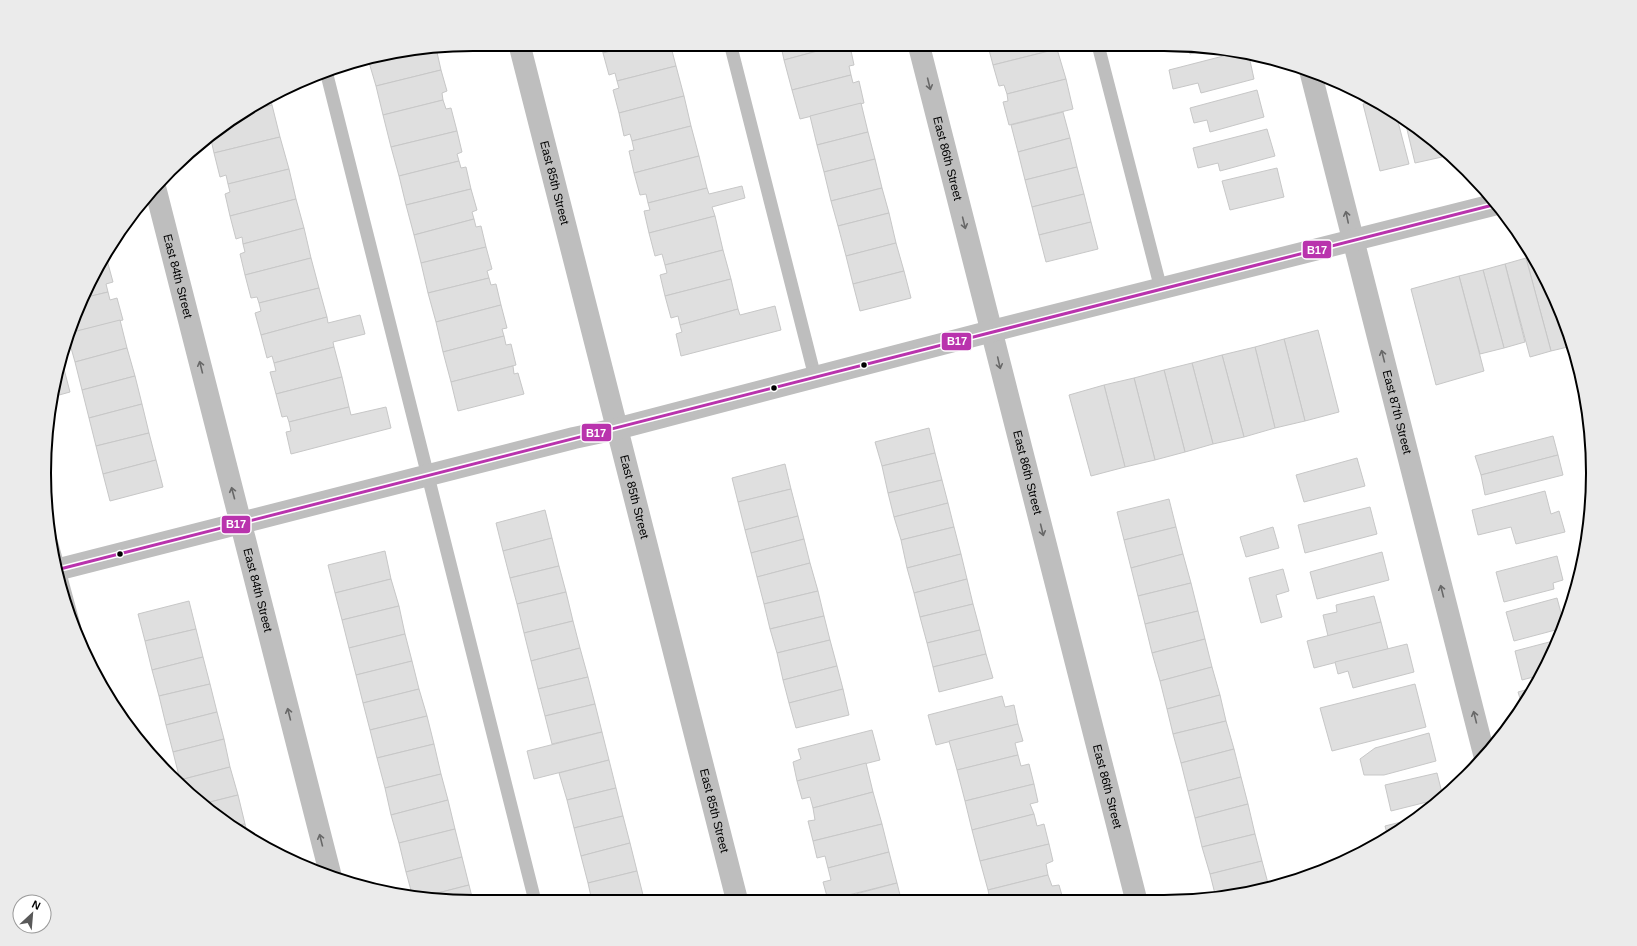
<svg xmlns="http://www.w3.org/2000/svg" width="1637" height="946" font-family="Arial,sans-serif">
	<rect width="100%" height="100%" fill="#fff"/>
	<g fill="#dfdfdf" stroke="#c7c7c7">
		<polygon points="1057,45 1057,49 993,65 988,46"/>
		<polygon points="1168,45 1192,45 1210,48 1190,54 1188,45 1170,50"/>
		<polygon points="781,46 836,46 784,60"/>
		<polygon points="836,46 850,46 854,65 849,66 851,75 792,90 784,60"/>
		<polygon points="602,47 626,47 603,53"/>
		<polygon points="626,47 671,47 676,66 617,81 615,73 609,75 603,53"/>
		<polygon points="417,48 436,48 441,70 376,86 368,59"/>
		<polygon points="1057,49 1066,79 1007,94 1004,85 999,86 993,65"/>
		<polygon points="1235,53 1249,56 1254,79 1201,93 1198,83 1173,89 1169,70"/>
		<polygon points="676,66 684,96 619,113 613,90 619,88 617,81"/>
		<polygon points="441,70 447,91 442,93 443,100 383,115 376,86"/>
		<polygon points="851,75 853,83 859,81 864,103 800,119 792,90"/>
		<polygon points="1066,79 1073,109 1009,125 1003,102 1008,101 1007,94"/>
		<polygon points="1257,90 1264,117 1210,132 1207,120 1194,123 1190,108"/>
		<polygon points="270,96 272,105 246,111"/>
		<polygon points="684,96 691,126 632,141 630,134 624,136 619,113"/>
		<polygon points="443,100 446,109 451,108 457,131 391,147 383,115"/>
		<polygon points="1376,101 1396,114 1409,164 1380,171 1363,104"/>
		<polygon points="861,103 868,132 817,145 810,116"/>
		<polygon points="272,105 280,137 214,153 210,135 212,133 246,111"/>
		<polygon points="1063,112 1070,138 1018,152 1011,125"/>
		<polygon points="1405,121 1439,145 1442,157 1415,163"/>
		<polygon points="691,126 699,156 634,173 629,151 634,150 632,141"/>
		<polygon points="1267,129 1275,156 1220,171 1218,163 1198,168 1193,148"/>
		<polygon points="457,131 462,152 457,154 459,161 399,176 391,147"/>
		<polygon points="868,132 875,159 824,172 817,145"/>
		<polygon points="280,137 289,169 228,184 226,175 220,177 214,153"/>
		<polygon points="1070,138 1077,167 1025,180 1018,152"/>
		<polygon points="699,156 707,188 648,203 646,194 640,195 634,173"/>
		<polygon points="875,159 882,188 831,201 824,172"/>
		<polygon points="459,161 461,168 466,167 471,189 406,205 399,176"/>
		<polygon points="1077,167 1084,194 1032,207 1025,180"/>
		<polygon points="1277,168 1284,197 1230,210 1222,181"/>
		<polygon points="289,169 296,199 230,216 225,194 230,192 228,184"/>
		<polygon points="742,186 745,198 712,207 715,216 649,233 644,211 650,210 648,203 707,188 709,194"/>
		<polygon points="882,188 889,213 838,226 831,201"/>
		<polygon points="471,189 477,210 472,212 474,219 414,235 406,205"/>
		<polygon points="1084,194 1091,222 1039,235 1032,207"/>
		<polygon points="296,199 304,228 243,244 242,237 236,239 230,216"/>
		<polygon points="889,213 896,243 846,256 838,226"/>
		<polygon points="715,216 723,250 665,265 662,254 655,256 649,233"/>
		<polygon points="474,219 476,227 481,226 486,247 421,263 414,235"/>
		<polygon points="1091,222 1098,249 1046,262 1039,235"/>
		<polygon points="304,228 311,258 245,275 240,254 245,252 243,244"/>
		<polygon points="896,243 904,271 853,284 846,256"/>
		<polygon points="486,247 492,269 487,271 489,278 428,293 421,263"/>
		<polygon points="723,250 731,279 665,296 660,275 667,273 665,265"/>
		<polygon points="106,253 107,260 101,261"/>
		<polygon points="1532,257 1549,283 1572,346 1551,351 1526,258"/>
		<polygon points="311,258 319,288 259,303 257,297 251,298 245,275"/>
		<polygon points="1526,258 1551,351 1530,357 1505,264"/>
		<polygon points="107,260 113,282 106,284 108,292 83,298 88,283 101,261"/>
		<polygon points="1505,264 1525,342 1504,348 1483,270"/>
		<polygon points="1483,270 1504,348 1480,354 1459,276"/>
		<polygon points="904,271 911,298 860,311 853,284"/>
		<polygon points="1459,276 1484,371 1436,385 1411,289"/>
		<polygon points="489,278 491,285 496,284 501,305 436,322 428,293"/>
		<polygon points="731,279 738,309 680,325 678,316 671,318 665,296"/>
		<polygon points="319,288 327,317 261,335 255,313 261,311 259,303"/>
		<polygon points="108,292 110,300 117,298 123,320 69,333 83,298"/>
		<polygon points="501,305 507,328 502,329 504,336 443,352 436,322"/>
		<polygon points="775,306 781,330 681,356 676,334 682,332 680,325 738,309 740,315"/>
		<polygon points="360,315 365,334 333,342 334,347 274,363 272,356 267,358 261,335 327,317 328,323"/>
		<polygon points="120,320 127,348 75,362 68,337 69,333"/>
		<polygon points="1318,330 1339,412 1305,421 1284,339"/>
		<polygon points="504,336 506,345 511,344 516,365 451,382 443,352"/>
		<polygon points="1284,339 1305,421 1275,428 1255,347"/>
		<polygon points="334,347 342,377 276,394 270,372 276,371 274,363"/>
		<polygon points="1255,347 1275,428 1244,437 1222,355"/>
		<polygon points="127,348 135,376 82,390 75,362"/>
		<polygon points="1222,355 1244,437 1213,444 1192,363"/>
		<polygon points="1192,363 1213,444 1185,452 1164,370"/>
		<polygon points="513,366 514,374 518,373 524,394 458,411 451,382"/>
		<polygon points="64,369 70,392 52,397 57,371"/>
		<polygon points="1164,370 1185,452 1155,460 1134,378"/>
		<polygon points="135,376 142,404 89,418 82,390"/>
		<polygon points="342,377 349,407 289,422 287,416 282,417 276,394"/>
		<polygon points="1134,378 1155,460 1125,467 1104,385"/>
		<polygon points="1104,385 1125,467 1091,476 1069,395"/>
		<polygon points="142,404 149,433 96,446 89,418"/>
		<polygon points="349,407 351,415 386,407 391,428 291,454 286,432 291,431 289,422"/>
		<polygon points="929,428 935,453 882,466 875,442"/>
		<polygon points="149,433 156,460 103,474 96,446"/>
		<polygon points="1553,436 1558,455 1481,475 1475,456"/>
		<polygon points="935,453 942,480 888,493 882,466"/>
		<polygon points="1558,455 1563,475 1485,495 1481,475"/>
		<polygon points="1357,458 1365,486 1304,502 1296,475"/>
		<polygon points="156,460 163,487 110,501 103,474"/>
		<polygon points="785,464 791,489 738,502 732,478"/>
		<polygon points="942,480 948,503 894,517 888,493"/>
		<polygon points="791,489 798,516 745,530 738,502"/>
		<polygon points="1545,491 1551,514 1559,511 1565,532 1516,544 1511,527 1478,535 1472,510"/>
		<polygon points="1169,499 1176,527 1124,540 1117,512"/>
		<polygon points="948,503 954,527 901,540 894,517"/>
		<polygon points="1370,507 1377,534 1305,553 1298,525"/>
		<polygon points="545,510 552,538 503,551 496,523"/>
		<polygon points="798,516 804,539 751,553 745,530"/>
		<polygon points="954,527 961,554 907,568 901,540"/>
		<polygon points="1176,527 1183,554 1131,568 1124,540"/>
		<polygon points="1273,527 1279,548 1246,557 1240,537"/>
		<polygon points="552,538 559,566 510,578 503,551"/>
		<polygon points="804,539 810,563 757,577 751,553"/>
		<polygon points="385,551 391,579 335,593 328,565"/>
		<polygon points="1382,552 1389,580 1317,599 1310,572"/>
		<polygon points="961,554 967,579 914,593 907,568"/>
		<polygon points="1183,554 1191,583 1138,596 1131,568"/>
		<polygon points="1557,556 1563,580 1553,583 1554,589 1504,602 1496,572"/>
		<polygon points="810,563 818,591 764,604 757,577"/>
		<polygon points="559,566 566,592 517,604 510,578"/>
		<polygon points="1283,569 1289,591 1276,595 1282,617 1261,623 1249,578"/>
		<polygon points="391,579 399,606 342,620 335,593"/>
		<polygon points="967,579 973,604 920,617 914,593"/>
		<polygon points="1191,583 1198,611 1145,624 1138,596"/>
		<polygon points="818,591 824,616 770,629 764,604"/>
		<polygon points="566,592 573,621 524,633 517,604"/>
		<polygon points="1374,596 1381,622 1328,636 1323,615 1337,612 1336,605"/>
		<polygon points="1557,598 1564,624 1563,628 1514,641 1506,612"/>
		<polygon points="189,601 196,629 145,641 138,614"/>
		<polygon points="973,604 980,630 927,643 920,617"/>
		<polygon points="399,606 405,634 349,648 342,620"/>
		<polygon points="1198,611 1205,639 1152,653 1145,624"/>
		<polygon points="824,616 830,640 777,653 770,629"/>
		<polygon points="573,621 580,648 531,661 524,633"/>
		<polygon points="1381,622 1388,649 1314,668 1307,641"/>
		<polygon points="196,629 203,657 152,670 145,641"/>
		<polygon points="980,630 986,654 933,667 927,643"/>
		<polygon points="405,634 412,661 356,675 349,648"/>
		<polygon points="1205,639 1212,667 1160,681 1152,653"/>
		<polygon points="830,640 837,666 783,680 777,653"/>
		<polygon points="1557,640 1541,675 1522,680 1515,651"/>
		<polygon points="1407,644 1414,672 1353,688 1348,671 1338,674 1335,662"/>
		<polygon points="580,648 588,677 538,689 531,661"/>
		<polygon points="986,654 993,678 939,692 933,667"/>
		<polygon points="203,657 210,684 159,696 152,670"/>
		<polygon points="412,661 419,689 363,703 356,675"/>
		<polygon points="837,666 843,689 789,703 783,680"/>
		<polygon points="1212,667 1220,695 1167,709 1160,681"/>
		<polygon points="588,677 595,704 545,716 538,689"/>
		<polygon points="210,684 217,712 166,725 159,696"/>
		<polygon points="1415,684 1426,727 1332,751 1320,708"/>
		<polygon points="1536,687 1535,688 1522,705 1518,692"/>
		<polygon points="419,689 427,716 370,730 363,703"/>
		<polygon points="843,689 849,715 796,728 789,703"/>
		<polygon points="1220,695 1226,721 1173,734 1167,709"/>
		<polygon points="1002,696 1005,707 1014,705 1018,724 936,745 928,715"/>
		<polygon points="595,704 602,732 552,744 545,716"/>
		<polygon points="217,712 224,739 173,752 166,725"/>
		<polygon points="427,716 434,744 377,758 370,730"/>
		<polygon points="1226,721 1234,749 1181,763 1173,734"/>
		<polygon points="1018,724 1023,741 1015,743 1018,755 957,770 949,741"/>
		<polygon points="872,730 880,760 797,781 793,762 801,759 798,749"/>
		<polygon points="602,732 609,760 534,779 527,751"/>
		<polygon points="1429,733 1436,761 1384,775 1364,775 1360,759 1375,748"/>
		<polygon points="224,739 230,767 180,780 173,752"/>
		<polygon points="434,744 441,774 385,788 377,758"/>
		<polygon points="1234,749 1241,777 1188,791 1181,763"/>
		<polygon points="1018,755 1021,766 1029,764 1034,784 965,801 957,770"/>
		<polygon points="609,760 616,788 567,800 559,773"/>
		<polygon points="866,763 873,792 813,808 810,797 802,799 797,781"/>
		<polygon points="230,767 238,795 202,804 182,787 180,780"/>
		<polygon points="1437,773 1443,797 1439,799 1391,811 1385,785"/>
		<polygon points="441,774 448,800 391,815 385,788"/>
		<polygon points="1241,777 1248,804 1195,818 1188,791"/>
		<polygon points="1034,784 1038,802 1030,804 1034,814 972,830 965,801"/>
		<polygon points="616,788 623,816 574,828 567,800"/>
		<polygon points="873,792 882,824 813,841 808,821 815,820 813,808"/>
		<polygon points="238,795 245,824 233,826 202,804"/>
		<polygon points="448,800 455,829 399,843 391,815"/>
		<polygon points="1248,804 1255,834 1202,847 1195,818"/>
		<polygon points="1034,814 1037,826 1044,824 1049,844 980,861 972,830"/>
		<polygon points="623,816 630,843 581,856 574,828"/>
		<polygon points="1417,818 1402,830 1388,837 1385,826"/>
		<polygon points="245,824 248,837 233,826"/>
		<polygon points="882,824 889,852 828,868 825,856 817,858 813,841"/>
		<polygon points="455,829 462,857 406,872 399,843"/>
		<polygon points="1255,834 1262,861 1210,874 1202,847"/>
		<polygon points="630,843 637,871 588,883 581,856"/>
		<polygon points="1049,844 1053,861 1046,864 1048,875 988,890 980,861"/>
		<polygon points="889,852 897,883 828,900 823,882 831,880 828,868"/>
		<polygon points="462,857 469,885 422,897 412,894 406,872"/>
		<polygon points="1262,861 1269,887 1216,898 1210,874"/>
		<polygon points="637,871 644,899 592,901 588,883"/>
		<polygon points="1048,875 1052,886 1059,885 1063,899 990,899 988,890"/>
		<polygon points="897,883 901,899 833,900"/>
		<polygon points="469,885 473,901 445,901 422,897"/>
	</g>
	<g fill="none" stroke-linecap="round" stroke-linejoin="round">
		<g stroke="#bebebe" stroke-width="13">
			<polyline points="1098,45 1161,289"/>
			<polyline points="731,47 815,377"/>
			<polyline points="326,71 535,901"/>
			<polyline points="49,533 78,640"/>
		</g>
		<g stroke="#bebebe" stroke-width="22">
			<path id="s1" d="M919 46 1136 899"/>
			<path id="s2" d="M520 47 737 900"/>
			<path id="s3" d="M1310 70 1484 754"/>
			<path id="s4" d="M155 187 331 877"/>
			<polyline points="56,570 574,438 616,429 992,331 1497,204"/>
		</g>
		<defs>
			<polyline id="bus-1" points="56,570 1497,204"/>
		</defs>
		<use href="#bus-1" stroke="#fff" stroke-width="6"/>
		<use href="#bus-1" stroke="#b933ad" stroke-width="3"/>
	</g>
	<defs><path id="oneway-shaft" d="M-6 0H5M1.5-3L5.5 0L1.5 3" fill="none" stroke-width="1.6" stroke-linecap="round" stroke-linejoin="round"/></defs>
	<g stroke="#686868">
		<use href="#oneway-shaft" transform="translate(929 84) rotate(76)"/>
		<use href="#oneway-shaft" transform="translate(1347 217) rotate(-102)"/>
		<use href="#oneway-shaft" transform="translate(964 223) rotate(76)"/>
		<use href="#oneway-shaft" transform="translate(1383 356) rotate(-104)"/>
		<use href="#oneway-shaft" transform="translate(999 363) rotate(77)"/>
		<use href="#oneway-shaft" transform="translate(201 367) rotate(-104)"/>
		<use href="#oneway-shaft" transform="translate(233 493) rotate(-105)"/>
		<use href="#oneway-shaft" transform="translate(1042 530) rotate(76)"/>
		<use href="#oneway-shaft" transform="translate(1442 591) rotate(-104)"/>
		<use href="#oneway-shaft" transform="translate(289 714) rotate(-104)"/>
		<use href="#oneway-shaft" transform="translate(1475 717) rotate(-104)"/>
		<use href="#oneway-shaft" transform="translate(321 840) rotate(-104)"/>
	</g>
	<g fill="#000" stroke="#fff" stroke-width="1.5">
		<circle cx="864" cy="365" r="3.5"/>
		<circle cx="774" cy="388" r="3.5"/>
		<circle cx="120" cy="554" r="3.5"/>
	</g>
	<g text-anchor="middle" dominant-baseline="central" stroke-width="4" stroke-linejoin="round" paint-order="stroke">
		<g font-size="12" fill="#000" stroke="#fff">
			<text stroke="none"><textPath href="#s1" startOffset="116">East 86th Street</textPath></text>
			<text stroke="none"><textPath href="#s2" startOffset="140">East 85th Street</textPath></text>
			<text stroke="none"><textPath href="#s4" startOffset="92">East 84th Street</textPath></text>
			<text stroke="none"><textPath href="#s3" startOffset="353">East 87th Street</textPath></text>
			<text stroke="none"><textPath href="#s1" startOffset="440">East 86th Street</textPath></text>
			<text stroke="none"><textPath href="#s2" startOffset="464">East 85th Street</textPath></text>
			<text stroke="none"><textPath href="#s4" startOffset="416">East 84th Street</textPath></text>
			<text stroke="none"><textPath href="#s1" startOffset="764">East 86th Street</textPath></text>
			<text stroke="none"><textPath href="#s2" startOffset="788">East 85th Street</textPath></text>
		</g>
	</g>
	<path d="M0 0H1637V946H0ZM473 51H1164A422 422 0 0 1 1586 473V473A422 422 0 0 1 1164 895H473A422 422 0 0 1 51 473V473A422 422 0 0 1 473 51Z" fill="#ebebeb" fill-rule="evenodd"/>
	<path fill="none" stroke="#000" stroke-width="2" d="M473 51H1164A422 422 0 0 1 1586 473V473A422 422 0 0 1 1164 895H473A422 422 0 0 1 51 473V473A422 422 0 0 1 473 51Z"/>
	<g stroke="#fff" stroke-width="1.5">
		<rect x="1302" y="240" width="30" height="19" rx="4" fill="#b933ad"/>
		<rect x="941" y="332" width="31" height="19" rx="4" fill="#b933ad"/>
		<rect x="581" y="423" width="31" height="19" rx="4" fill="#b933ad"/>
		<rect x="221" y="515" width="30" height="19" rx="4" fill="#b933ad"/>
	</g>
	<g font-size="11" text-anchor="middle" font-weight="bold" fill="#fff">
		<text x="1317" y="254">B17</text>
		<text x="957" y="345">B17</text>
		<text x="596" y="437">B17</text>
		<text x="236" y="528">B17</text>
	</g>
	<g transform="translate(32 914) rotate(26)"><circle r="19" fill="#ffffff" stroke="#999999"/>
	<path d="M0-3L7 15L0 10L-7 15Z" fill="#595959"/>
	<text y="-6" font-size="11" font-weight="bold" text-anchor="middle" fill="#000000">N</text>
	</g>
</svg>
